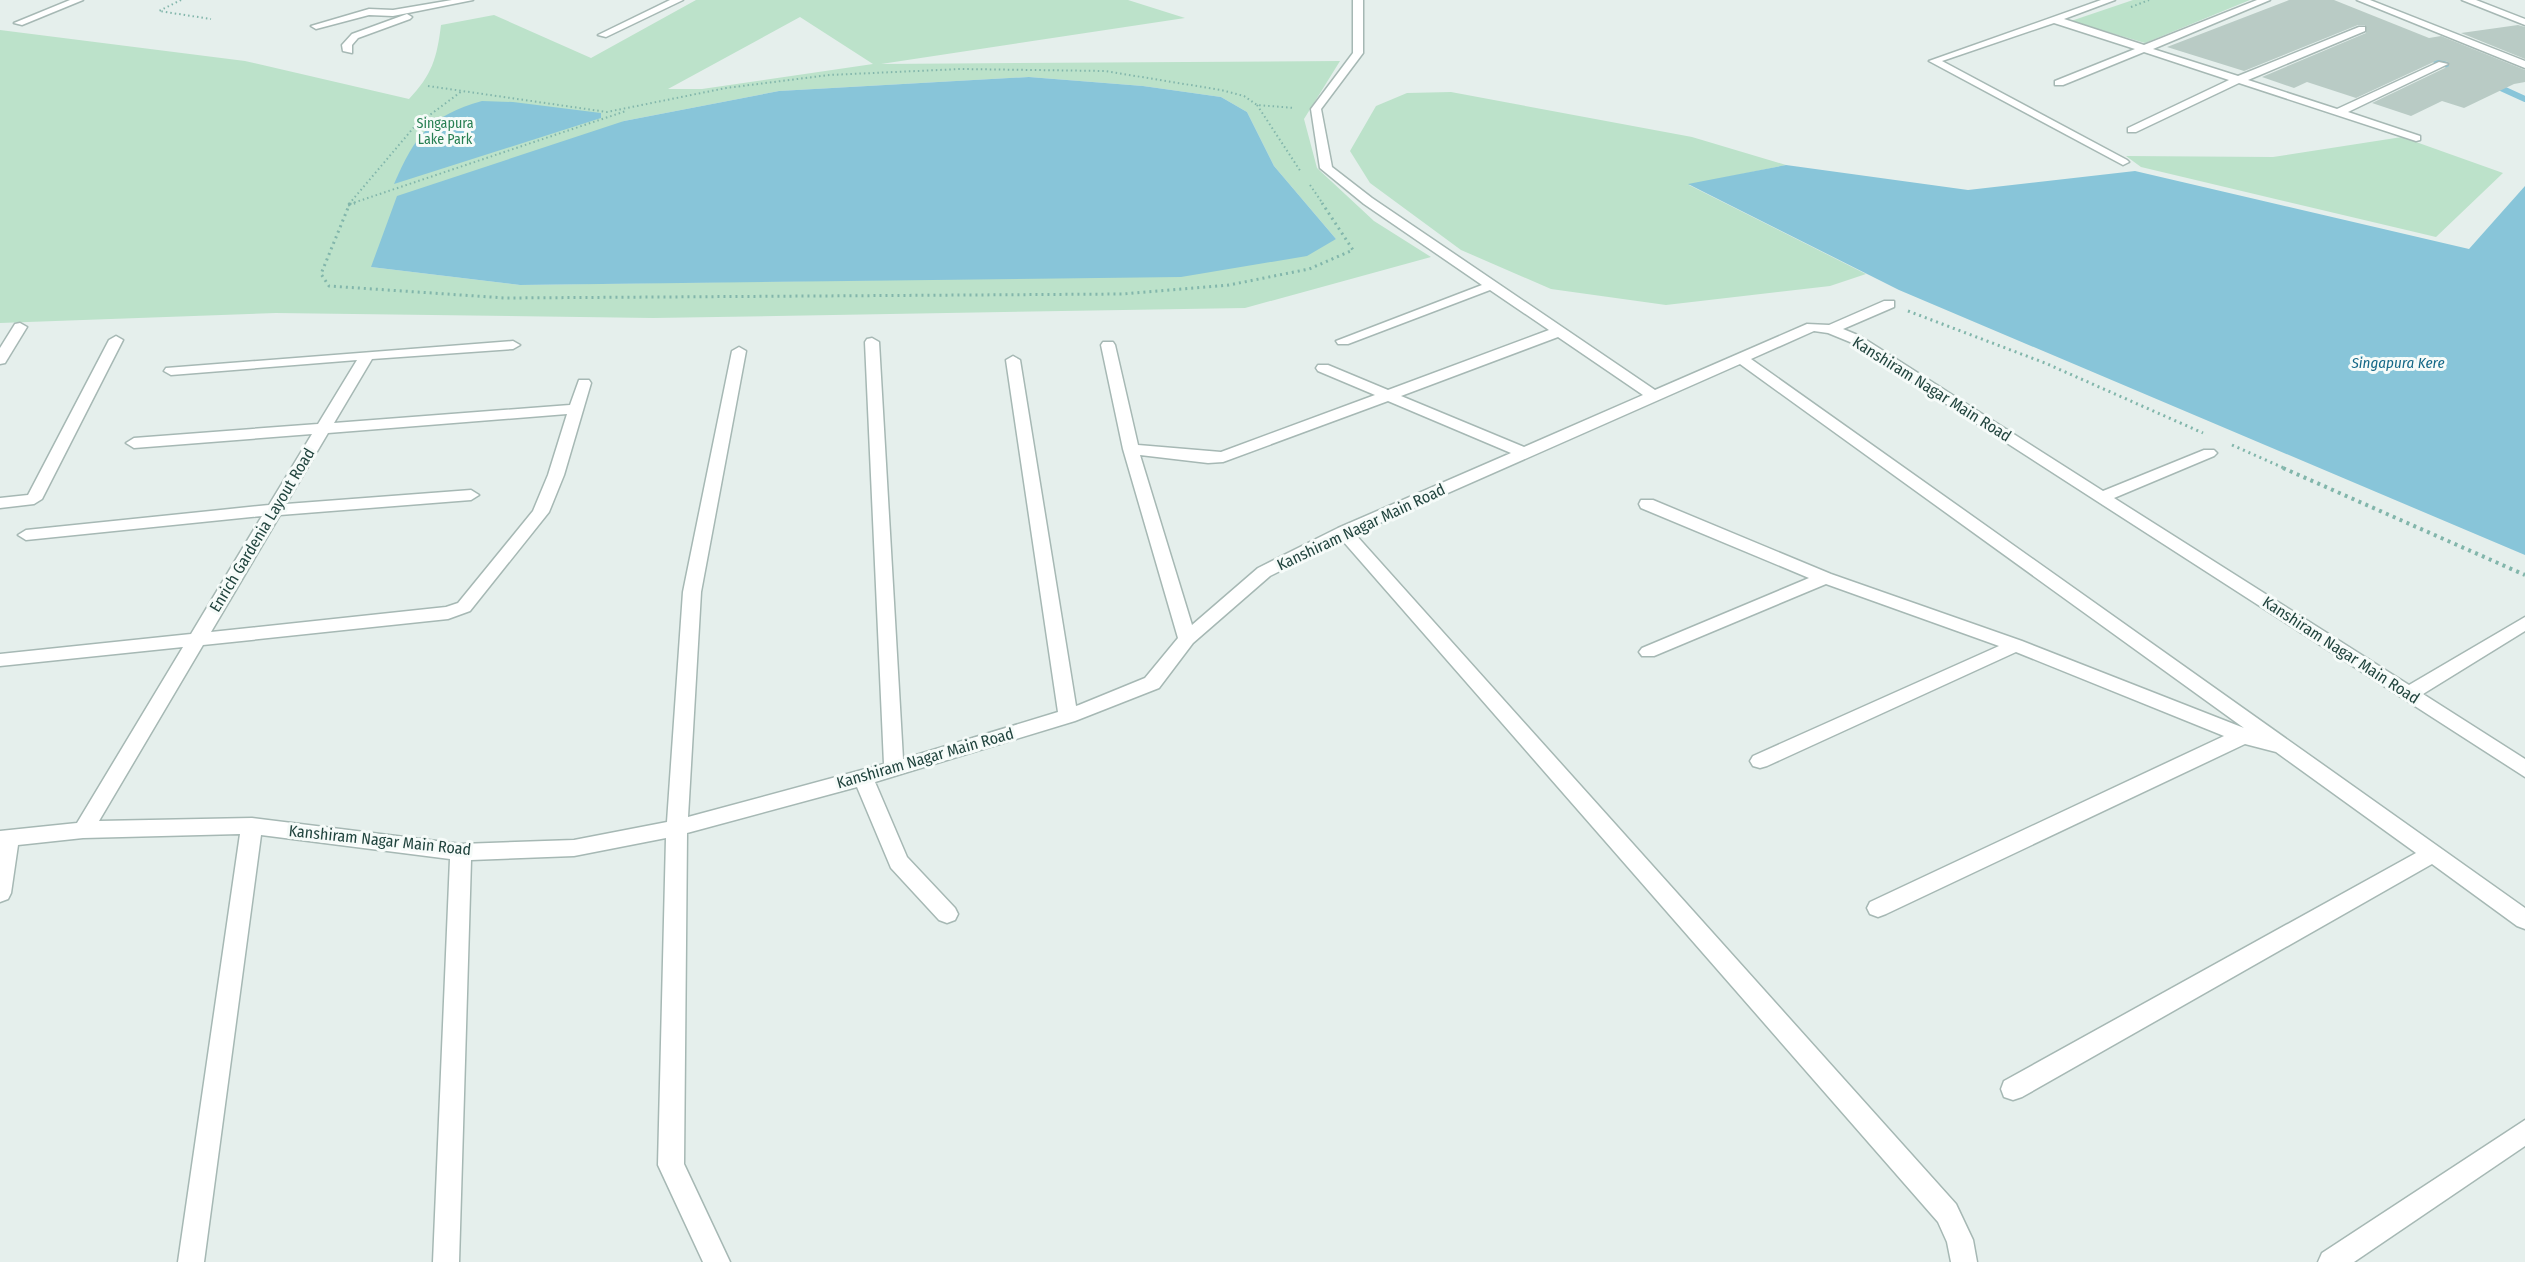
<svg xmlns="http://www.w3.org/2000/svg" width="2525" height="1262" font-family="'Fira Sans Condensed',sans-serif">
	<rect width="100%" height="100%" fill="#e5efec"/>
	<g fill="#bce2ca" fill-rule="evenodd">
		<path d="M696 0H1128L1185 18 881 64 1340 61 1304 119 1317 168 1374 221 1431 257 1245 308 653 318 276 313 0 323V30L245 61 409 99C432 75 437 58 441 25L494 15 591 58ZM800 17 873 64 702 89H668ZM1029 77 1143 86 1221 97 1247 112 1274 166 1336 239 1023 278 520 285 371 267 624 121 779 91Z"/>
		<polygon points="2133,0 2250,0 2145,43 2071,21"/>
		<polygon points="1451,92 1692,137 1786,165 1689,185 1866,274 1830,286 1666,305 1551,289 1461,250 1370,183 1350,151 1376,106 1407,93"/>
		<polygon points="2402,137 2503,173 2436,237 2141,167 2126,156 2273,157"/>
	</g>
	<g fill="#88c5d9">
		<polygon points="1029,77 1143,86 1221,97 1247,112 1274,166 1336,239 1307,256 1181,277 520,285 371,267 397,196 624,121 779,91"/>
		<path d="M482 101 513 102 601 113V118L394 184C415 135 430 116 482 101Z"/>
		<polygon points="1786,165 1968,190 2135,171 2469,249 2525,186 2525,555 1899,290 1688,184"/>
	</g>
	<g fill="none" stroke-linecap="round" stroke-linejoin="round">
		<g stroke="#88c5d9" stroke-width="6">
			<polyline points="2426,56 2461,71"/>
			<polyline points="2492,84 2525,99"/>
		</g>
	</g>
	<g fill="#b9cbc5">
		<polygon points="2289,0 2334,0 2429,38 2441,36 2525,70 2525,82 2514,84 2464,108 2442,101 2411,116 2372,103 2449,66 2448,62 2438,60 2356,98 2307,82 2294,88 2262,77 2366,33 2365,25 2358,25 2244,71 2167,47"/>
		<polygon points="2518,25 2525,27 2525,59 2461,33"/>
	</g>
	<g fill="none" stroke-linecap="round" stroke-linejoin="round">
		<defs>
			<g id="minor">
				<polygon points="70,0 83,0 22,25 14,23"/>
				<polygon points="452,0 473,0 393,16 369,15 316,29 311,26 369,9 393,10"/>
				<polygon points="670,0 683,0 606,37 598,35"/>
				<path d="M1353 0H1363V53L1321 109 1332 167 1372 198 1655 390 1807 324 1829 325 1884 301H1894V307L1843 329 1860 336 2103 491 2204 450H2214L2217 453 2214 456 2114 498 2409 685 2525 617V631L2423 694 2525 759V777L1850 342 1828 333 1814 331 1751 359 2525 908V929L2517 926 2432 864 2022 1097 2013 1100 2004 1097 2001 1089 2004 1081 2416 853 2276 752 2245 744 1886 914 1878 917 1870 914 1867 908 1870 902 2224 736 2016 652 1767 766 1760 768 1753 766 1750 761 1753 756 1999 646 1826 584 1654 656H1642L1639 652 1642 648 1809 578 1641 508 1639 504 1641 500H1653L1831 574 2022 641 2244 728 1740 364 1355 534 1956 1204 1973 1240 1977 1262H1951L1947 1242 1938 1222 1342 540 1270 576 1193 643 1159 688 1075 721 875 782 907 857 955 908 958 914 955 920 947 923 939 920 891 868 857 787 687 833 684 1164 730 1262H703L658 1165 666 838 574 856 471 860 459 1262H433L450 859 261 835 204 1262H178L240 834 83 838 18 845 11 893 8 899 0 902V831L77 823 183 647 0 666V654L191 634 262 516 26 540 18 535 26 530 269 505 312 434 134 448 126 443 134 438 318 424 357 360 171 375 164 371 166 368 513 341 520 345 513 349 372 359 334 423 570 405 579 380H589L591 383 564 475 549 512 470 611 448 619 203 645 99 821 252 818 461 844 574 840 667 822 683 592 732 351 739 347 746 351 701 592 688 817 884 764 865 342 867 339 872 338 879 342 903 759 1058 712 1006 360 1013 356 1020 360 1076 706 1079 705 1145 678 1178 638 1123 449 1101 345 1103 342H1113L1115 345 1138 445 1221 452 1375 395 1318 371 1316 368 1318 365H1328L1388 390 1549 330 1490 290 1348 344H1338L1336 341 1482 285 1364 204 1320 168 1311 109 1353 53ZM1558 337 1643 395 1524 447 1401 396ZM1388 401 1511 453 1338 528 1258 568 1192 625 1140 455 1208 463 1223 462ZM567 414 548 475 533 511 458 603 446 607 211 632 280 515 471 500 479 495 471 490 286 504 328 433Z"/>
				<polygon points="2101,0 2115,0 2064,19 2144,45 2257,0 2270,0 2153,49 2238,76 2359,27 2365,27 2365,31 2248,80 2337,109 2439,62 2448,64 2348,112 2420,136 2420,140 2416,141 2239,83 2136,132 2128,132 2128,128 2229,80 2144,52 2063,85 2055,85 2055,81 2135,49 2054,23 1942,61 2127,160 2129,162 2123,165 1929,61"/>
				<polygon points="2357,0 2370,0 2525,61 2525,68"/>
				<polygon points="2462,0 2476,0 2525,19 2525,25"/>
				<polygon points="407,14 412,17 410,19 358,38 352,45 352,53 343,51 342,45 352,34"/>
				<polygon points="20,323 27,327 5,363 0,364 0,348 15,324"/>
				<polygon points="116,336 123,340 42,499 34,504 0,508 0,498 28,495 109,340"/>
				<polygon points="2525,1120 2525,1146 2354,1262 2318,1262 2322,1253"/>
			</g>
		</defs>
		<use href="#minor" stroke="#a6b8b4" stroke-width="3"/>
		<g stroke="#82b6ab" stroke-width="2" stroke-dasharray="1.5 3" stroke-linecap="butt">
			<polyline points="181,0 159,11 211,19"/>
			<polyline points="2131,7 2149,0"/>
			<polyline points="428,86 607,112 726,88 829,75 961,69 1105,71 1221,90 1244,96 1257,105 1295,108"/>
			<polyline points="1257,105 1301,172"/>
			<polyline points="1310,185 1323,204"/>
			<polyline points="349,204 415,126 462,91"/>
			<polyline points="350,204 626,111"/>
		</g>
		<g stroke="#82b6ab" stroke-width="3" stroke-dasharray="2 4" stroke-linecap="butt">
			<polyline points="350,203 321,274 329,286 505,298 1123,294 1229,285 1309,269 1353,250 1322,203"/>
			<polyline points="348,205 355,203"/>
			<polyline points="1908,311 2045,363 2203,433"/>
			<polyline points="2232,445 2286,469"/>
		</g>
		<polyline stroke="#82b6ab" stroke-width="4" stroke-dasharray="3 4.5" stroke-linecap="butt" points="2283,468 2525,575"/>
		<use href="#minor" fill="#fff" fill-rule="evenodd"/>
	</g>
	<g text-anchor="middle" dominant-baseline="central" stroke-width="6" stroke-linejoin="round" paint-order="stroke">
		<g font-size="14" fill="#277f52" stroke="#f6fbf9">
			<text x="445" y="123">Singapura<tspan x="445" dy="16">Lake Park</tspan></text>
		</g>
		<g font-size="15" font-style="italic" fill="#146887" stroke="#f6fbf9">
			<text x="2398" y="363">Singapura Kere</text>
		</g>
		<g font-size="16" fill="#21443e" stroke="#f6fbf9">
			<text transform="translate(1932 389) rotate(32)">Kanshiram Nagar Main Road</text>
			<text transform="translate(1361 527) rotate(-25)">Kanshiram Nagar Main Road</text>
			<text transform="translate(262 530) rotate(-59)">Enrich Gardenia Layout Road</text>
			<text transform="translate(2341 650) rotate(33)">Kanshiram Nagar Main Road</text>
			<text transform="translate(925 758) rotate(-16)">Kanshiram Nagar Main Road</text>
			<text transform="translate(380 840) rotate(6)">Kanshiram Nagar Main Road</text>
		</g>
	</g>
</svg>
